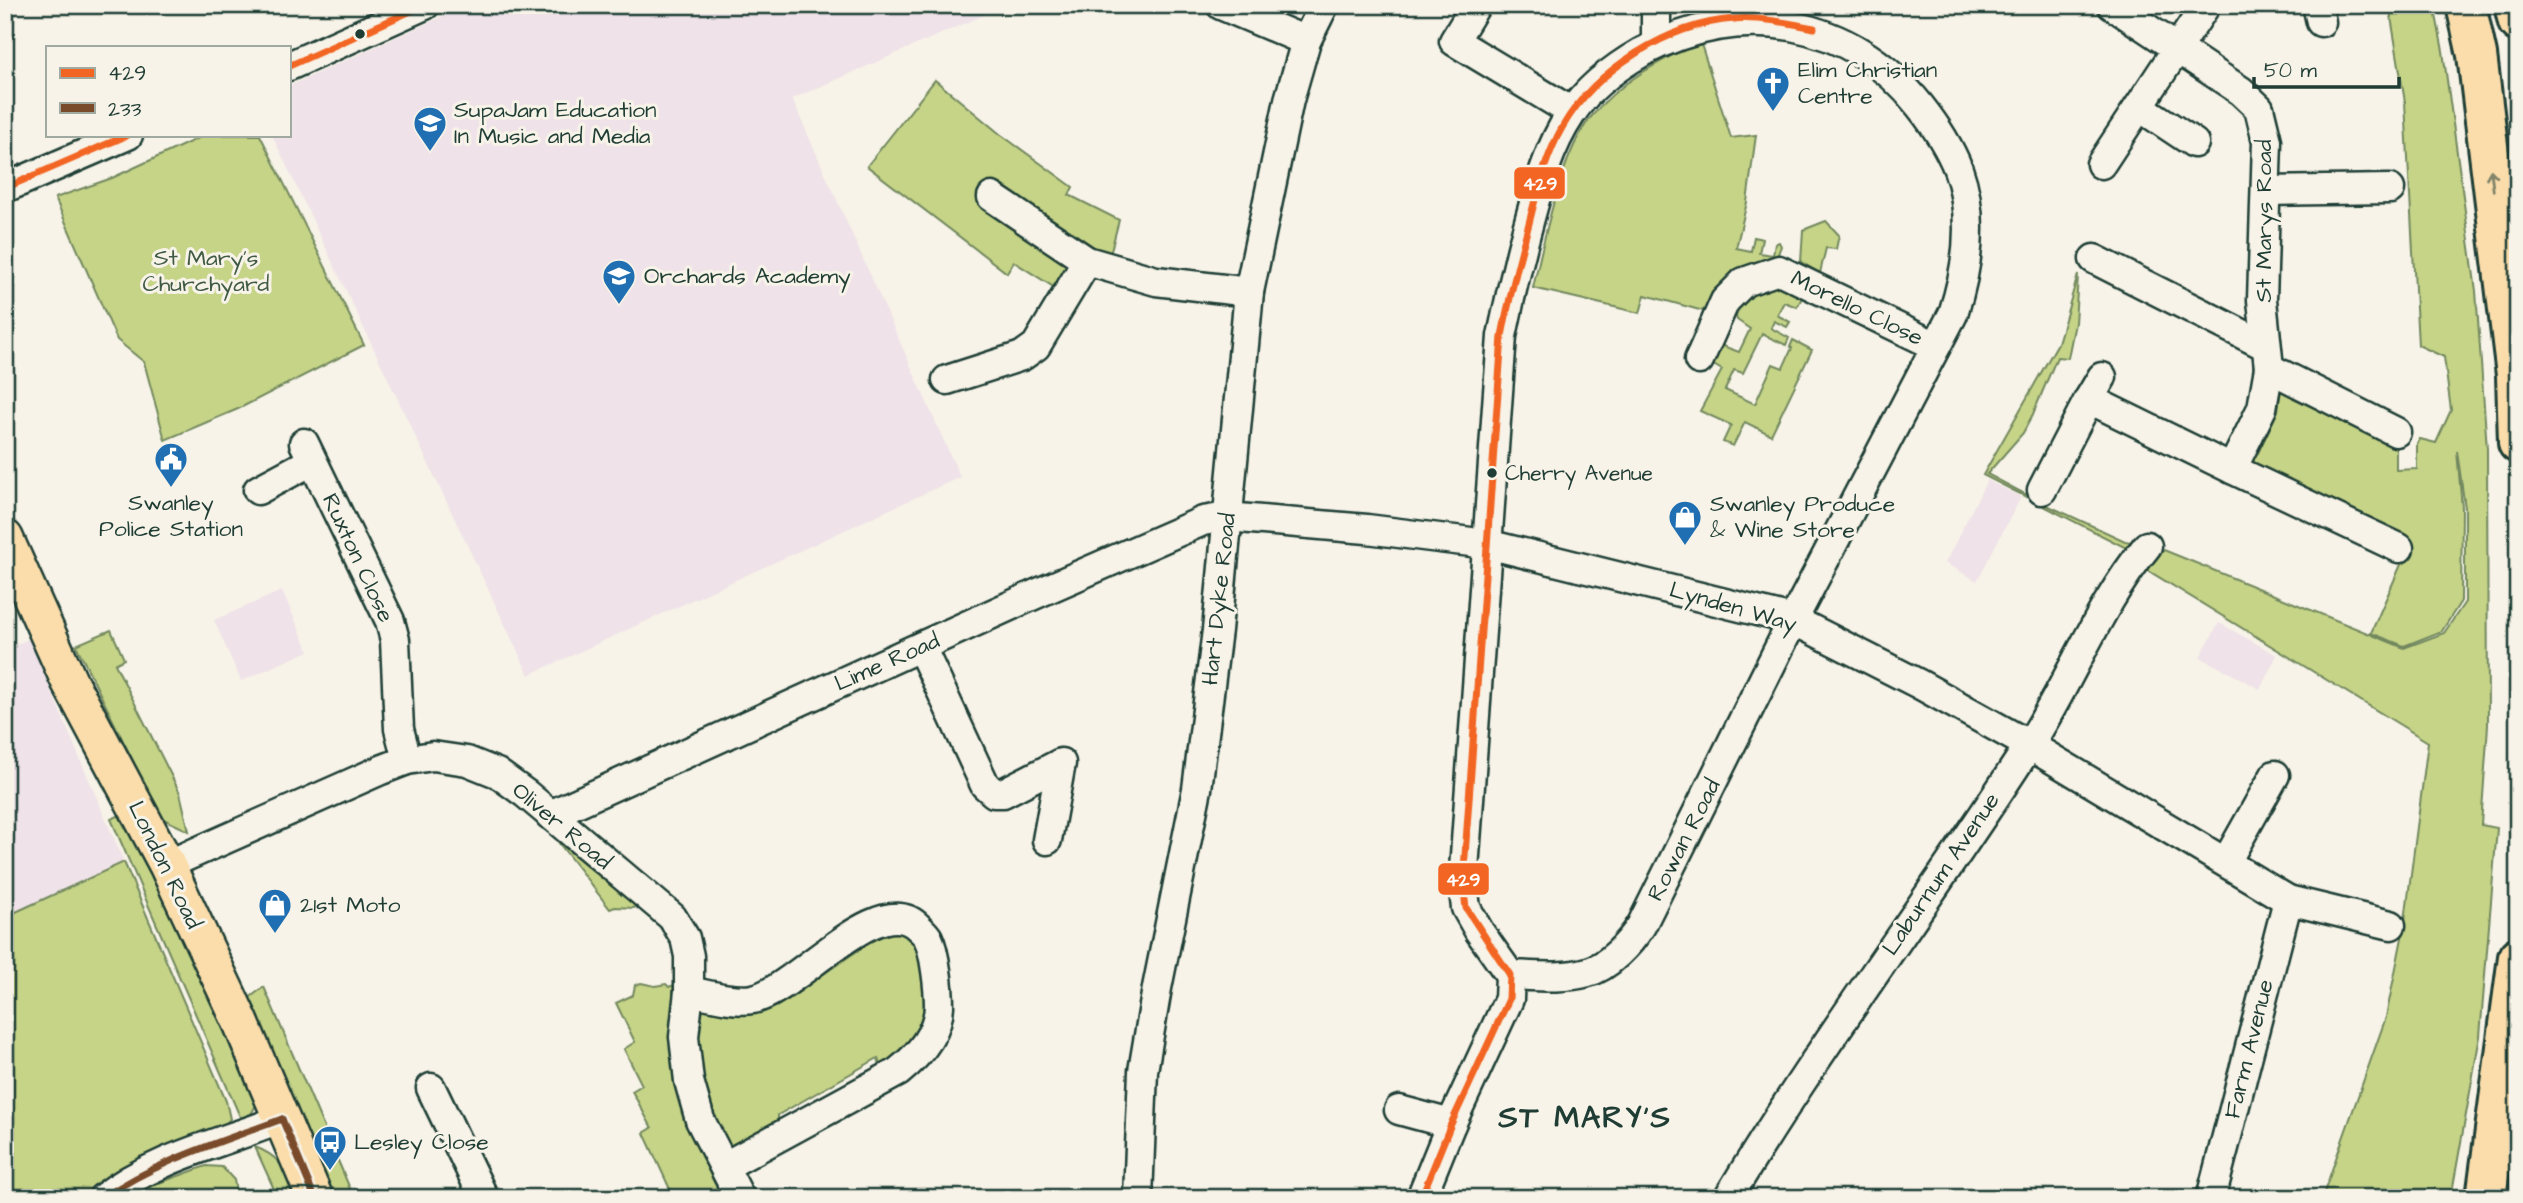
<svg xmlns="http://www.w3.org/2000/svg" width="2523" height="1203" font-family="'Architects Daughter',sans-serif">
	<rect width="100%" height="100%" fill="#f7f3e8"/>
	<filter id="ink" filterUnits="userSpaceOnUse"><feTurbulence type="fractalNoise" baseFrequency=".0143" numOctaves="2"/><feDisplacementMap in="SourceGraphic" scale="14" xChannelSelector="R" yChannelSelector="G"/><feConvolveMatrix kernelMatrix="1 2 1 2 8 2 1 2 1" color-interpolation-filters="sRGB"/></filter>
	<g filter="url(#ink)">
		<g fill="#efe2e8">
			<polygon points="468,5 1007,5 792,99 960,477 529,675 272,135 289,135 289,86"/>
			<polygon points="1987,480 2021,497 1977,581 1945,563"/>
			<polygon points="282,591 309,651 241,681 214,620"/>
			<polygon points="2219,623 2277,655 2260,689 2200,657"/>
			<polygon points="29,639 124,862 5,917 5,649"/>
		</g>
		<g fill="#c6d487" stroke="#72885e" stroke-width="2">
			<polygon points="2389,5 2434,5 2443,51 2476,291 2487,449 2488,725 2481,825 2497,828 2480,1036 2451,1198 2322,1198 2386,1017 2404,928 2428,742 2144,568 2148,559 1983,475 2058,343 2078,275 2075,323 2068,358 2057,357 2033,414 2023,433 1987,474 2038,501 2125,541 2154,546 2404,648 2444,633 2465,602 2465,508 2457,451 2462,508 2461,601 2442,631 2404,646 2371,633 2410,544 2294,491 2290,479 2274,472 2263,476 2251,469 2247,457 2258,453 2278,411 2282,382 2289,385 2293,398 2325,413 2335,410 2396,445 2396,470 2417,469 2417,445 2420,439 2436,443 2451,410 2444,357 2418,345 2405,102"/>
			<path d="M1700 41 1731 138 1756 135 1747 202 1736 248 1751 251 1754 237 1762 239 1759 253 1773 255 1775 244 1779 242 1781 246 1776 259C1738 266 1722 276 1707 312L1645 295 1640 313 1533 288C1544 240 1561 154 1591 117 1620 81 1660 61 1700 41Z"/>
			<polygon points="935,80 1000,134 1073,187 1069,195 1119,220 1108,262 1060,291 1014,262 1007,273 867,166"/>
			<polygon points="205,135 260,135 364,345 238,409 165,440 144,362 117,340 55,198 112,178"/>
			<polygon points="1826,221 1839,235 1836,249 1826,248 1820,273 1801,262 1803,230"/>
			<polygon points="1772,286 1786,288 1803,296 1797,307 1784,302 1777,315 1790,322 1787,327 1774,321 1771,328 1789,338 1786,345 1762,334 1743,373 1734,370 1725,390 1755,404 1773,364 1783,368 1792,348 1790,347 1793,340 1812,350 1771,435 1745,422 1733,446 1723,442 1731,425 1700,411 1722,370 1708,362 1715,350 1723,346 1739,352 1750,329 1737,320 1735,311 1749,294"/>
			<polygon points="111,630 124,659 115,664 180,793 189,831 161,818 76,645"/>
			<polygon points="125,813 258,1102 244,1126 111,819"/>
			<polygon points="558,842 635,905 634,908 615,907 610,909"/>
			<polygon points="124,862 226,1101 230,1119 217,1133 103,1185 85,1198 5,1198 5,917"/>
			<polygon points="875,931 916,933 932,1005 921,1041 881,1070 878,1058 778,1115 778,1130 742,1149 725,1147 703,1090 698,1039 700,1010 709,1003 804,987 866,945"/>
			<path d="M641 983 655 986 666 984 669 987 674 985C674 1010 671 1036 673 1061 676 1111 700 1154 722 1198H674L644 1133 652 1128 632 1091 642 1085 624 1049 635 1042 616 1003 633 995 635 985Z"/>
			<polygon points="264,987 354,1198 331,1198 248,1005 249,998"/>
			<path d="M255 1147C284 1158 284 1171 296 1198H278Z"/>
			<polygon points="206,1166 222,1167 234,1180 237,1198 130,1198 148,1187"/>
		</g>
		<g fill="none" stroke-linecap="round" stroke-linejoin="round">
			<defs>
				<g id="minor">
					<polyline points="1221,5 1306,41"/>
					<polyline points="1476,5 1454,41 1572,112"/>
					<polyline points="2112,5 2241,91 2259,108 2267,141 2262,300 2269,368 2396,432"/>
					<polyline points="2317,5 2321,22"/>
					<polyline points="1656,43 1656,5"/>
					<polyline points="289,66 425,5"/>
					<polyline points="2140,107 2194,143"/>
					<polyline points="2101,164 2206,5"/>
					<polyline points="5,188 128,135"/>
					<polyline points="2266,191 2390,189"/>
					<polyline points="992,197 1087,261"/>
					<polyline points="2094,259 2266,346"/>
					<polyline points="1699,360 1725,301 1744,282 1779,270 1936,346"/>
					<polyline points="2269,368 2262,408 2232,469 2399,548"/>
					<polyline points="2102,377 2089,399 2232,469"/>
					<polyline points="947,380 1022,356 1036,346 1087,261 1156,281 1249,292"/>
					<polyline points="304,443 390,621 395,640 399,729 407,760"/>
					<polyline points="258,490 312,461"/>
					<polyline points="2042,490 2089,399"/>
					<polyline points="921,647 985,785 994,793 1003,793 1061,763 1047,840"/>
					<polyline points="550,815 1036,594 1203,521 1227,517 1367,529 1487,544 1793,620 1919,684 2029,745 2288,900 2391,925"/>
					<polyline points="2226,862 2275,775"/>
					<polyline points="167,865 381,770 407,760 433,756 467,761 497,773 526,794 672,917 685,938 689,956 689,991 684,1037 689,1081 700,1120 740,1198"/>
					<path d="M689 991C709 995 733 1002 753 999 795 991 879 887 918 927 921 930 926 934 928 938 935 952 939 990 939 1006 938 1033 918 1056 898 1072L725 1166"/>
					<polyline points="431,1088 484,1198"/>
					<polyline points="1399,1110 1451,1124"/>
					<path d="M103 1198C152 1159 224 1142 282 1119"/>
					<polyline points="1138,1198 1143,1071 1157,988 1197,789 1217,630 1249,292 1289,100 1306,41 1324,5"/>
					<path d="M1421 1198 1451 1124 1509 999 1510 975 1479 931 1466 908 1463 884 1502 336C1509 301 1517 267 1526 233 1537 192 1547 150 1571 114 1587 89 1616 67 1642 52 1740 0 1850 17 1920 106 1935 125 1949 146 1958 169 1975 216 1968 268 1953 314L1793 620 1641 926C1630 943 1608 967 1588 972 1564 979 1535 976 1510 975"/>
					<path d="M1728 1198C1821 1043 1930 899 2028 747 2070 682 2098 606 2147 546"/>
					<polyline points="2211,1198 2288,900"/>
				</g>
				<polyline id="major" points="5,538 69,681 167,865 241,1023 315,1198"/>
				<g id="highway">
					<polyline points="2466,5 2477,55 2516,375 2518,443"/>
					<polyline points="2514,5 2518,22"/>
					<polyline points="2486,1198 2518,957"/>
				</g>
			</defs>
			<use href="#minor" stroke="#1f3d34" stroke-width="33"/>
			<use href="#major" stroke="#1f3d34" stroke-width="40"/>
			<use href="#highway" stroke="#1f3d34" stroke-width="44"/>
			<use href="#minor" stroke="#f7f3e8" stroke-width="28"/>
			<use href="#major" stroke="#fbddab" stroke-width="35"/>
			<use href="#highway" stroke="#fbddab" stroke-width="38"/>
			<defs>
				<g id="bus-1">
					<polyline points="289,66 424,5"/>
					<polyline points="5,188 128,135"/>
					<path d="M1421 1198 1451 1124 1509 999 1510 975 1466 908 1463 884 1502 336C1509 299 1518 263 1528 227 1537 192 1545 157 1563 126 1596 69 1669 24 1734 19 1761 17 1788 23 1814 28"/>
				</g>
				<g id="bus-2">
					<polyline points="282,1119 315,1198"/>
					<path d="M103 1198C158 1160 221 1142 282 1119"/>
				</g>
			</defs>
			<use href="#bus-1" stroke="#f7f3e8" stroke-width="12"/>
			<use href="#bus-2" stroke="#f7f3e8" stroke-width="12"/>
			<use href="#bus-1" stroke="#f26522" stroke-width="7"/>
			<use href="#bus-2" stroke="#7a4b2a" stroke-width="7"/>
		</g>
		<defs><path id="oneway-shaft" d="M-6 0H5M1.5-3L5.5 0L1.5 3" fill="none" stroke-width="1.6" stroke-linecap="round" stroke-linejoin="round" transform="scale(1.75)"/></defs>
		<use stroke="#82856a" href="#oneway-shaft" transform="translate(2492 180) rotate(-97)"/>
	</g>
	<defs>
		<symbol id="church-pin" viewBox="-11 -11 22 30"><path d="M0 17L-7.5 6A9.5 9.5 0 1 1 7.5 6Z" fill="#1f6fb2" stroke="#f7f3e8"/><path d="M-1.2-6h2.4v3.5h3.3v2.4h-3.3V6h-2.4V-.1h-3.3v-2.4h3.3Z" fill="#fff"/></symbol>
		<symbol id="university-pin" viewBox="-11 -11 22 30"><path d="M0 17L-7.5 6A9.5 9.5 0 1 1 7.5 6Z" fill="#1f6fb2" stroke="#f7f3e8"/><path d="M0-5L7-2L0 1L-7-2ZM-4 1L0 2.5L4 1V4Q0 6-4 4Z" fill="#fff"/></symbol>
		<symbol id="school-pin" viewBox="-11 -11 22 30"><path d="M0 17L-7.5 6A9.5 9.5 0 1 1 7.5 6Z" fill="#1f6fb2" stroke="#f7f3e8"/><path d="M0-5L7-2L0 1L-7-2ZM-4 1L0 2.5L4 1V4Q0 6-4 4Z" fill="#fff"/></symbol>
		<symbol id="civic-pin" viewBox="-11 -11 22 30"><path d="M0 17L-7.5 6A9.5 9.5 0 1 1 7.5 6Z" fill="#1f6fb2" stroke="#f7f3e8"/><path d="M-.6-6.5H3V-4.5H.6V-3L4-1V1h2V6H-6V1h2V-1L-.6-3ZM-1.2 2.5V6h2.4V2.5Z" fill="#fff"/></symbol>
		<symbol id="shop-pin" viewBox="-11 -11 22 30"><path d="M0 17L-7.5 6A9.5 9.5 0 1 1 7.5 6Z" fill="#1f6fb2" stroke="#f7f3e8"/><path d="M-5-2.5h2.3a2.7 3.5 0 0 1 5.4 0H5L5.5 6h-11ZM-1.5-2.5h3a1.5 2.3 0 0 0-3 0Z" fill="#fff"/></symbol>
		<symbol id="bus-pin" viewBox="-11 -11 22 30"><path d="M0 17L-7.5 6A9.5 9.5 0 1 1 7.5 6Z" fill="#1f6fb2" stroke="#f7f3e8"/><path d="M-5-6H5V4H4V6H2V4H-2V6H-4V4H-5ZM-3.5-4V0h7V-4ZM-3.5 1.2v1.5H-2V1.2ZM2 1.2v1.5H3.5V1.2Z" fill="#fff"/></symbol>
	</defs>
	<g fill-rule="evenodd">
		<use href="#church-pin" x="1754" y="64" width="38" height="52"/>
		<use href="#university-pin" x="411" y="104" width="38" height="52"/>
		<use href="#school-pin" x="600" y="257" width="38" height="52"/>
		<use href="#civic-pin" x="152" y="440" width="38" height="52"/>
		<use href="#shop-pin" x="1666" y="498" width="38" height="52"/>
		<use href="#shop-pin" x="256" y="886" width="38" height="52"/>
		<use href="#bus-pin" x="311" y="1123" width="38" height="52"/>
	</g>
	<g fill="#1f3d34" stroke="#f7f3e8" stroke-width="2.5">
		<circle cx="360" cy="34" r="6"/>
		<circle cx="1492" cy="473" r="6"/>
	</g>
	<g text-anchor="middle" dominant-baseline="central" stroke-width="6" stroke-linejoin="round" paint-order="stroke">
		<g font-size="21" fill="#1f3d34" stroke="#f7f3e8" text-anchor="start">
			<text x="1505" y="473">Cherry Avenue</text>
		</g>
		<g font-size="23" fill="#1f3d34" stroke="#f7f3e8" text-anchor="start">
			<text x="1798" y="70">Elim Christian<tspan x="1798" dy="26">Centre</tspan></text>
			<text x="454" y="110">SupaJam Education<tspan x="454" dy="26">In Music and Media</tspan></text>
			<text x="644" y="276">Orchards Academy</text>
			<text x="171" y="503" text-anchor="middle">Swanley<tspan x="171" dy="26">Police Station</tspan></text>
			<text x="1710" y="504">Swanley Produce<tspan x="1710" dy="26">&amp; Wine Store</tspan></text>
			<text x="300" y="905">21st Moto</text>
			<text x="354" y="1142">Lesley Close</text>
		</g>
		<g font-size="23" fill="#1f3d34" stroke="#f7f3e8">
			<text transform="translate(2264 221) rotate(-90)">St Marys Road</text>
			<text transform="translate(1857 308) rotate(26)">Morello Close</text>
			<text transform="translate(358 558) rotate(65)">Ruxton Close</text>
			<text transform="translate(1219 599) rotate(-84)">Hart Dyke Road</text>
			<text transform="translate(1733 607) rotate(16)">Lynden Way</text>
			<text transform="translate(887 662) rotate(-24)">Lime Road</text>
			<text transform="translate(562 826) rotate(40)">Oliver Road</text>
			<text transform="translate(1684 840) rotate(-63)">Rowan Road</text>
			<text transform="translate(165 865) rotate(64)">London Road</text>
			<text transform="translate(1941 874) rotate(-56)">Laburnum Avenue</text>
			<text transform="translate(2249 1049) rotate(-76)">Farm Avenue</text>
		</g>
		<g font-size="23" fill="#405b45" stroke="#f7f3e8">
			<text x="206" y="258">St Mary's<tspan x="206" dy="26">Churchyard</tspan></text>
		</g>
		<g font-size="30" font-weight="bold" letter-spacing="2" fill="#1f3d34" stroke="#f7f3e8">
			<text x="1585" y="1118">ST MARY'S</text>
		</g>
	</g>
	<g stroke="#f7f3e8" stroke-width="2.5">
		<rect x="1513" y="166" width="53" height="34" rx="7" fill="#f26522"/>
		<rect x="1437" y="862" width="53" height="34" rx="7" fill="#f26522"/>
	</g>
	<g font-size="19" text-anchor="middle" font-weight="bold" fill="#fff">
		<text x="1540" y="190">429</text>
		<text x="1463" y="886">429</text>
	</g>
	<rect width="2523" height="1203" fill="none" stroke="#f7f3e8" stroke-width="28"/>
	<rect x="14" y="14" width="2495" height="1175" fill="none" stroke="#1f3d34" stroke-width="2.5" filter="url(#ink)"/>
	<rect x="46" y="46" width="245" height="91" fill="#f7f3e8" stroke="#a1aaa0" stroke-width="2"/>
	<rect x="60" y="68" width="35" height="10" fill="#f26522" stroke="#a1aaa0" stroke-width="2"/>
	<text x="108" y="80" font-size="21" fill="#1f3d34">429</text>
	<rect x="60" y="103" width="35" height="10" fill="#7a4b2a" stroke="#a1aaa0" stroke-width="2"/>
	<text x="108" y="116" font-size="21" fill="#1f3d34">233</text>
	<path d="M2254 77v10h145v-10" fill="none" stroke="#1f3d34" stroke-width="3.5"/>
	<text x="2264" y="77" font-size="21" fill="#1f3d34" stroke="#f7f3e8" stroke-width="5" paint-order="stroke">50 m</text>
</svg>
